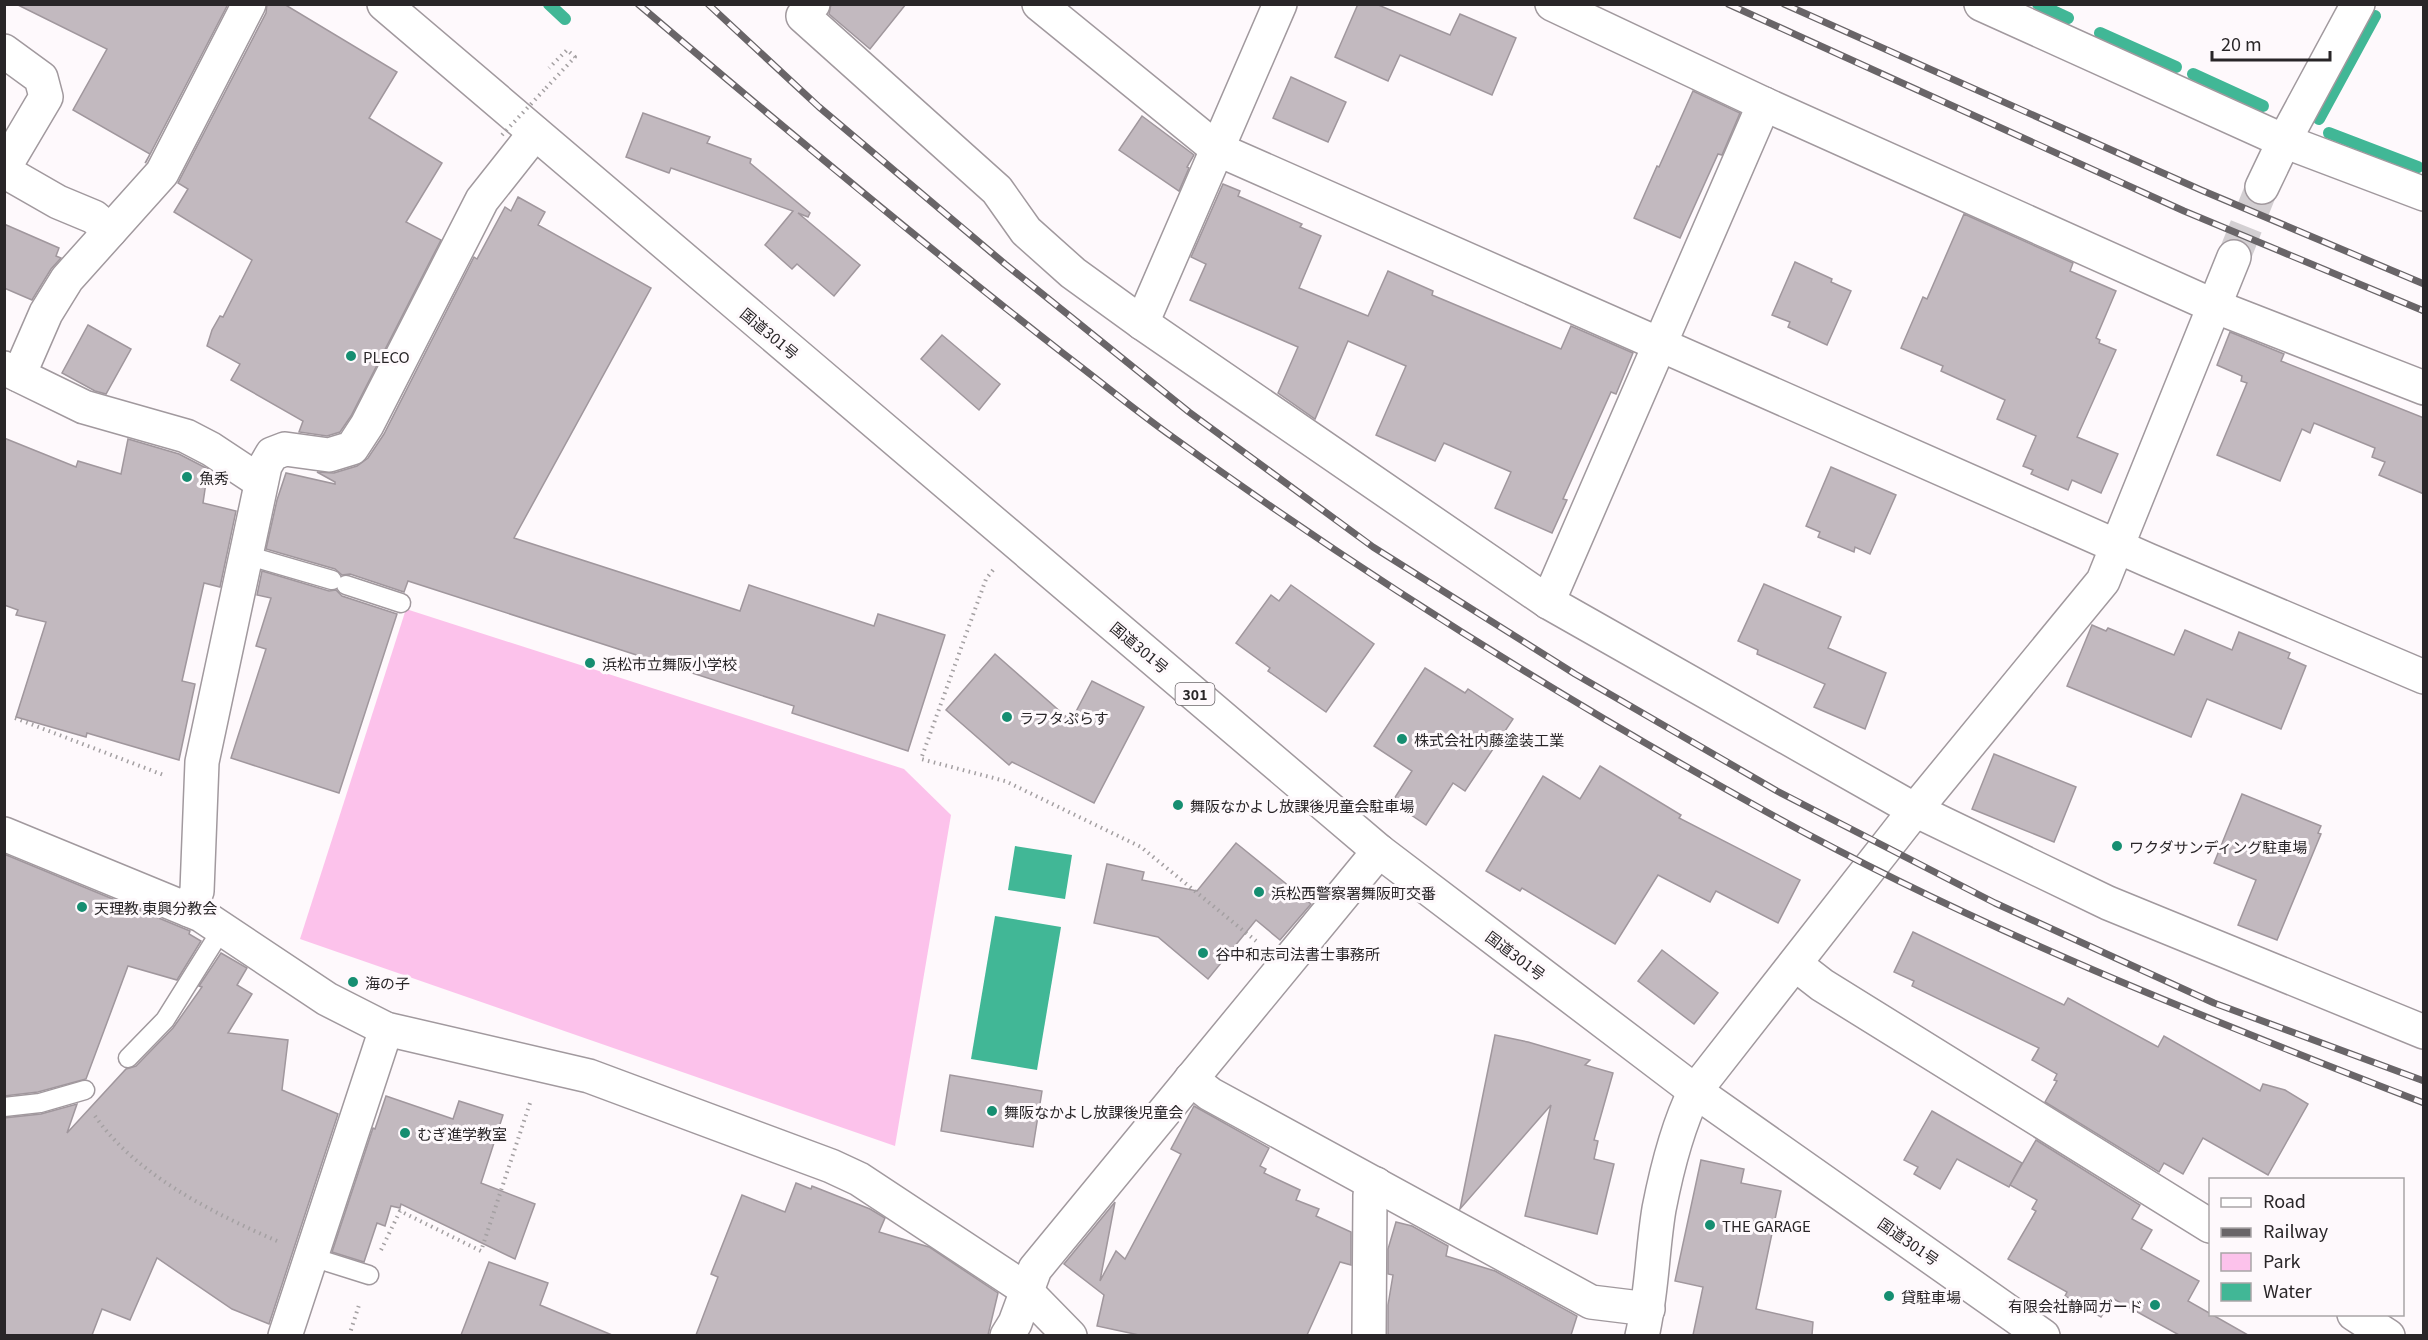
<svg xmlns="http://www.w3.org/2000/svg" width="2428" height="1340" font-family="Georgia,'Noto Sans JP',serif">
	<rect width="100%" height="100%" fill="#fef9fc"/>
	<polygon fill="#fcc2eb" points="406,609 904,769 951,815 895,1146 300,939"/>
	<g fill="#41b796">
		<polygon points="1015,846 1072,855 1065,899 1008,890"/>
		<polygon points="995,916 1061,927 1037,1070 971,1059"/>
	</g>
	<g fill="none" stroke-linecap="round" stroke-linejoin="round">
		<g stroke="#41b796" stroke-width="12">
			<polyline points="549,4 565,19"/>
			<polyline points="2038,4 2068,18"/>
			<polyline points="2100,33 2176,67"/>
			<polyline points="2193,74 2263,106"/>
			<polyline points="2319,119 2375,16"/>
			<polyline points="2329,133 2418,167"/>
		</g>
	</g>
	<g fill="#c2b9bf" stroke="#a0979d" stroke-width="1.5">
		<polygon points="16,4 228,4 146,162 145,163 150,154 73,110 107,49"/>
		<polygon points="267,4 284,4 397,72 369,118 442,163 406,222 441,240 351,416 340,432 327,436 299,432 303,421 231,380 240,364 207,346 212,330 220,316 223,317 252,260 174,212 188,189 178,183 266,13"/>
		<polygon points="831,4 906,4 870,49 829,14"/>
		<polygon points="1358,4 1376,4 1450,35 1460,14 1516,38 1492,95 1400,55 1388,81 1335,57"/>
		<polygon points="1291,77 1346,102 1328,142 1273,118"/>
		<polygon points="1693,91 1740,113 1722,155 1718,154 1680,238 1634,218 1657,166 1659,167"/>
		<polygon points="643,113 710,137 707,143 751,159 750,163 810,213 808,217 798,213 860,265 834,296 797,264 792,269 765,245 793,211 671,168 669,173 626,157"/>
		<polygon points="1142,116 1194,155 1187,167 1189,168 1179,191 1119,150"/>
		<polygon points="1223,184 1240,191 1238,196 1302,224 1300,227 1321,236 1299,288 1368,316 1388,271 1433,291 1432,295 1561,349 1571,326 1633,353 1616,394 1611,392 1563,499 1567,500 1552,533 1495,508 1511,472 1444,443 1435,461 1376,435 1406,366 1348,341 1315,419 1278,393 1298,347 1190,300 1206,264 1191,257"/>
		<polygon points="518,197 545,212 538,225 651,288 514,538 740,611 749,585 874,626 878,614 945,635 908,751 792,713 794,706 408,581 404,592 350,574 342,575 335,569 266,549 277,500 286,473 335,484 335,482 317,472 334,473 357,466 368,458 384,434 474,257 477,259 505,207 511,211"/>
		<polygon points="1964,214 2073,263 2070,271 2116,291 2096,338 2100,340 2099,343 2116,350 2077,437 2118,454 2101,493 2072,480 2068,490 2031,474 2033,470 2023,466 2036,436 1997,419 2005,400 1941,371 1943,366 1901,348 1923,297 1927,299"/>
		<polygon points="4,224 59,248 56,256 61,258 51,269 32,300 4,288"/>
		<polygon points="1795,262 1832,279 1831,282 1851,291 1827,345 1788,327 1790,322 1772,315"/>
		<polygon points="88,325 131,349 106,394 95,391 62,373"/>
		<polygon points="2230,332 2284,354 2281,361 2424,418 2424,494 2379,475 2385,462 2372,457 2375,448 2314,423 2310,433 2302,429 2280,481 2217,455 2247,383 2241,381 2242,376 2217,365"/>
		<polygon points="942,335 1000,384 979,410 921,359"/>
		<polygon points="4,438 76,467 78,461 121,474 128,439 179,454 208,469 203,503 236,511 220,587 204,583 182,681 195,684 179,760 87,733 86,737 16,717 46,622 16,615 18,610 4,605"/>
		<polygon points="1831,467 1896,495 1870,554 1855,547 1854,552 1818,537 1820,532 1806,526"/>
		<polygon points="262,571 329,591 336,590 342,596 397,614 339,793 231,758 266,649 256,646 271,598 257,595"/>
		<polygon points="1764,584 1841,617 1828,648 1886,673 1865,729 1814,707 1825,684 1757,654 1758,650 1738,641"/>
		<polygon points="1291,585 1374,644 1326,712 1268,671 1270,668 1236,643 1271,595 1279,601"/>
		<polygon points="2092,625 2106,631 2108,628 2174,655 2185,630 2232,650 2239,632 2290,653 2288,658 2306,666 2281,729 2207,699 2191,737 2067,686"/>
		<polygon points="995,654 1071,721 1092,681 1144,707 1094,803 1012,762 1009,765 946,710"/>
		<polygon points="1425,668 1465,693 1468,689 1513,719 1465,791 1453,783 1426,825 1392,802 1412,771 1374,746"/>
		<polygon points="1994,754 2076,787 2054,842 1972,809"/>
		<polygon points="1600,766 1681,815 1679,818 1800,880 1778,923 1716,891 1710,902 1658,875 1615,944 1522,888 1520,891 1486,871 1543,776 1580,799"/>
		<polygon points="2242,794 2321,826 2318,833 2321,834 2277,940 2238,925 2256,880 2214,863"/>
		<polygon points="1236,843 1311,904 1280,940 1256,920 1208,979 1158,937 1094,923 1107,864 1144,872 1142,880 1197,891"/>
		<polygon points="4,854 190,931 189,934 201,941 177,980 128,966 86,1079 38,1092 4,1096"/>
		<polygon points="1913,932 2064,1005 2068,998 2158,1047 2164,1036 2260,1091 2263,1084 2285,1090 2308,1104 2268,1175 2203,1138 2183,1174 2164,1163 2159,1172 2045,1102 2057,1081 2054,1080 2057,1074 2032,1060 2039,1048 1912,986 1914,981 1894,972"/>
		<polygon points="1662,950 1718,993 1694,1024 1638,981"/>
		<polygon points="221,953 247,968 237,985 252,994 228,1033 288,1040 282,1090 338,1114 269,1324 232,1309 157,1258 130,1320 102,1309 92,1335 4,1335 4,1118 41,1114 77,1104 67,1133 126,1069 136,1066 173,1028 202,987 199,986"/>
		<polygon points="1495,1035 1528,1042 1590,1060 1585,1065 1613,1073 1594,1140 1598,1141 1594,1159 1614,1164 1597,1234 1525,1216 1551,1105 1460,1209"/>
		<polygon points="950,1075 1042,1091 1033,1147 941,1131"/>
		<polygon points="386,1096 453,1119 459,1101 503,1115 481,1183 535,1204 515,1259 401,1204 400,1208 391,1206 385,1226 377,1223 364,1262 332,1252 373,1128 375,1129"/>
		<polygon points="1194,1106 1269,1148 1260,1166 1266,1169 1264,1173 1300,1190 1296,1200 1319,1209 1316,1216 1351,1232 1351,1265 1340,1262 1307,1335 1139,1335 1097,1326 1104,1295 1064,1264 1115,1202 1100,1281 1116,1251 1125,1259 1181,1154 1171,1149"/>
		<polygon points="1932,1111 2022,1163 2009,1187 1957,1159 1940,1189 1914,1174 1918,1167 1904,1160"/>
		<polygon points="2036,1140 2140,1205 2132,1219 2152,1230 2141,1249 2199,1281 2188,1301 2248,1335 2179,1335 2112,1298 2101,1317 2065,1296 2067,1292 2008,1259 2036,1211 2032,1209 2037,1200 2010,1185"/>
		<polygon points="1701,1160 1744,1169 1741,1183 1781,1191 1756,1309 1813,1322 1812,1335 1693,1335 1703,1287 1675,1281"/>
		<polygon points="796,1183 811,1189 812,1186 870,1209 885,1218 879,1232 929,1247 998,1293 988,1335 696,1335 718,1277 711,1274 742,1195 785,1212"/>
		<polygon points="1396,1222 1412,1226 1448,1246 1446,1256 1495,1271 1577,1316 1571,1335 1388,1335 1388,1305 1393,1275 1388,1274 1388,1249"/>
		<polygon points="489,1262 548,1283 540,1305 612,1335 461,1335"/>
	</g>
	<g fill="none" stroke-linecap="round" stroke-linejoin="round">
		<polyline stroke="#d3cfd2" stroke-width="33" stroke-dasharray="33 16" stroke-linecap="butt" points="2234,257 2262,187"/>
		<defs>
			<g id="service">
				<polyline points="246,555 332,580"/>
				<polyline points="346,585 401,603"/>
				<polyline points="128,1058 165,1020 222,929"/>
				<polyline points="4,1107 40,1103 85,1090"/>
				<polyline points="312,1257 369,1275"/>
			</g>
			<g id="minor">
				<polyline points="813,4 803,16 997,190 1026,231 1073,273 1142,323 1548,602 1915,810 2108,903 2424,1032"/>
				<polyline points="1039,4 1217,149 2148,560 2424,677"/>
				<polyline points="1552,4 1764,104 2214,306 2424,388"/>
				<polyline points="4,51 41,78 46,97 4,168"/>
				<polyline points="4,171 58,202 94,217 110,231"/>
				<polyline points="2262,187 2284,141 2358,4"/>
				<polyline points="1142,323 1280,4"/>
				<polyline points="4,368 84,407 186,436 211,449 261,482"/>
				<polyline points="19,375 46,313 67,279 162,173 249,4"/>
				<polyline points="1548,602 1764,104"/>
				<polyline points="4,834 201,915 327,999 386,1029 589,1076 831,1166 859,1179 1021,1286 1070,1336"/>
				<polyline points="189,910 197,891 202,762 265,466 272,454 285,449 329,455 352,448 367,425 482,200 535,133"/>
				<polyline points="1795,964 1822,985 2210,1226"/>
				<polyline points="1191,1079 1210,1094 1591,1302 1648,1309"/>
				<polyline points="2354,1314 2388,1336"/>
				<polyline points="285,1336 386,1029"/>
				<polyline points="1007,1336 1015,1323 1035,1269 1379,851"/>
				<polyline points="1369,1336 1370,1195 1376,1184"/>
				<path d="M1642 1336C1652 1294 1652 1251 1659 1209 1667 1168 1677 1127 1695 1091L1915 810 2103 581 2234 257"/>
			</g>
			<polyline id="tertiary" points="1981,4 2284,141 2424,194"/>
			<polyline id="trunk" points="384,4 1379,851 1695,1091 2043,1336"/>
		</defs>
		<use href="#service" stroke="#a1999e" stroke-width="21"/>
		<use href="#minor" stroke="#a1999e" stroke-width="36"/>
		<use href="#tertiary" stroke="#a1999e" stroke-width="36"/>
		<use href="#trunk" stroke="#a1999e" stroke-width="36"/>
		<g stroke="#a4a0a2" stroke-width="4" stroke-dasharray="1.5 4.5" stroke-linecap="butt">
			<polyline points="546,88 575,57 567,50 549,68"/>
			<polyline points="993,570 986,579 921,759 1005,781 1141,847 1256,941"/>
			<polyline points="15,718 166,776"/>
			<path d="M95 1116C136 1175 213 1213 277 1241"/>
			<polyline points="381,1250 400,1211 481,1251 531,1100"/>
			<polyline points="349,1336 360,1302"/>
		</g>
		<use href="#service" stroke="#fff" stroke-width="18"/>
		<use href="#minor" stroke="#fff" stroke-width="33"/>
		<use href="#tertiary" stroke="#fff" stroke-width="33"/>
		<use href="#trunk" stroke="#fff" stroke-width="33"/>
		<defs>
			<g id="rail">
				<path d="M638 4C778 123 919 241 1064 354 1101 382 1136 411 1174 438 1362 574 1561 698 1765 811 1973 927 2202 1017 2424 1103"/>
				<polyline points="708,4 819,107 1005,264 1189,412 1373,547 1575,674 1777,791 1995,903 2214,1003 2424,1081"/>
				<polyline points="1728,4 2184,211 2424,311"/>
				<polyline points="1784,4 2201,190 2424,284"/>
			</g>
		</defs>
		<use href="#rail" stroke="#696568" stroke-width="7"/>
		<use href="#rail" stroke="#fef9fc" stroke-width="4.5" stroke-dasharray="14" stroke-linecap="butt"/>
		<polyline stroke="#a4a0a2" stroke-width="4" stroke-dasharray="1.5 4.5" stroke-linecap="butt" points="502,135 546,88"/>
	</g>
	<g fill="#168e71" stroke="#fef9fc" stroke-width="2">
		<circle cx="351" cy="356" r="6"/>
		<circle cx="187" cy="477" r="6"/>
		<circle cx="590" cy="663" r="6"/>
		<circle cx="1007" cy="717" r="6"/>
		<circle cx="1402" cy="739" r="6"/>
		<circle cx="1178" cy="805" r="6"/>
		<circle cx="2117" cy="846" r="6"/>
		<circle cx="1259" cy="892" r="6"/>
		<circle cx="82" cy="907" r="6"/>
		<circle cx="1203" cy="953" r="6"/>
		<circle cx="353" cy="982" r="6"/>
		<circle cx="992" cy="1111" r="6"/>
		<circle cx="405" cy="1133" r="6"/>
		<circle cx="1710" cy="1225" r="6"/>
		<circle cx="1889" cy="1296" r="6"/>
		<circle cx="2155" cy="1305" r="6"/>
	</g>
	<g text-anchor="middle" dominant-baseline="central" stroke-width="6" stroke-linejoin="round" paint-order="stroke">
		<rect fill="#fef9fc" stroke="#696568" stroke-width="1.5" x="1175.5" y="683" width="39" height="22" rx="4.5"/>
		<g font-size="14" font-weight="bold" fill="#292628">
			<text x="1195" y="694">301</text>
		</g>
		<g font-size="15" fill="#292628" stroke="#fef9fc">
			<text transform="translate(770 333) rotate(40)">国道301号</text>
			<text transform="translate(1140 647) rotate(40)">国道301号</text>
			<text transform="translate(1516 955) rotate(37)">国道301号</text>
			<text transform="translate(1909 1241) rotate(35)">国道301号</text>
		</g>
		<g font-size="15" fill="#292628" stroke="#fef9fc" text-anchor="start">
			<text x="363" y="356">PLECO</text>
			<text x="199" y="477">魚秀</text>
			<text x="602" y="663">浜松市立舞阪小学校</text>
			<text x="1019" y="717">ラフタぷらす</text>
			<text x="1414" y="739">株式会社内藤塗装工業</text>
			<text x="1190" y="805">舞阪なかよし放課後児童会駐車場</text>
			<text x="2129" y="846">ワクダサンディング駐車場</text>
			<text x="1271" y="892">浜松西警察署舞阪町交番</text>
			<text x="94" y="907">天理教 東興分教会</text>
			<text x="1215" y="953">谷中和志司法書士事務所</text>
			<text x="365" y="982">海の子</text>
			<text x="1004" y="1111">舞阪なかよし放課後児童会</text>
			<text x="417" y="1133">むぎ進学教室</text>
			<text x="1722" y="1225">THE GARAGE</text>
			<text x="1901" y="1296">貸駐車場</text>
			<text x="2143" y="1305" text-anchor="end">有限会社静岡ガード</text>
		</g>
	</g>
	<rect width="2428" height="1340" fill="none" stroke="#292628" stroke-width="12"/>
	<rect x="2209" y="1178" width="195" height="138" fill="#fef9fc" stroke="#a9a5a7" stroke-width="1.5"/>
	<rect x="2221" y="1198" width="30" height="9" fill="#ffffff" stroke="#a9a5a7" stroke-width="1.5"/>
	<text x="2263" y="1208" font-size="18" fill="#292628">Road</text>
	<rect x="2221" y="1228" width="30" height="9" fill="#696568" stroke="#a9a5a7" stroke-width="1.5"/>
	<text x="2263" y="1238" font-size="18" fill="#292628">Railway</text>
	<rect x="2221" y="1253" width="30" height="18" fill="#fcc2eb" stroke="#a9a5a7" stroke-width="1.5"/>
	<text x="2263" y="1268" font-size="18" fill="#292628">Park</text>
	<rect x="2221" y="1283" width="30" height="18" fill="#41b796" stroke="#a9a5a7" stroke-width="1.5"/>
	<text x="2263" y="1298" font-size="18" fill="#292628">Water</text>
	<path d="M2212 51v9h118v-9" fill="none" stroke="#292628" stroke-width="3"/>
	<text x="2221" y="51" font-size="18" fill="#292628" stroke="#fef9fc" stroke-width="4.5" paint-order="stroke">20 m</text>
</svg>
